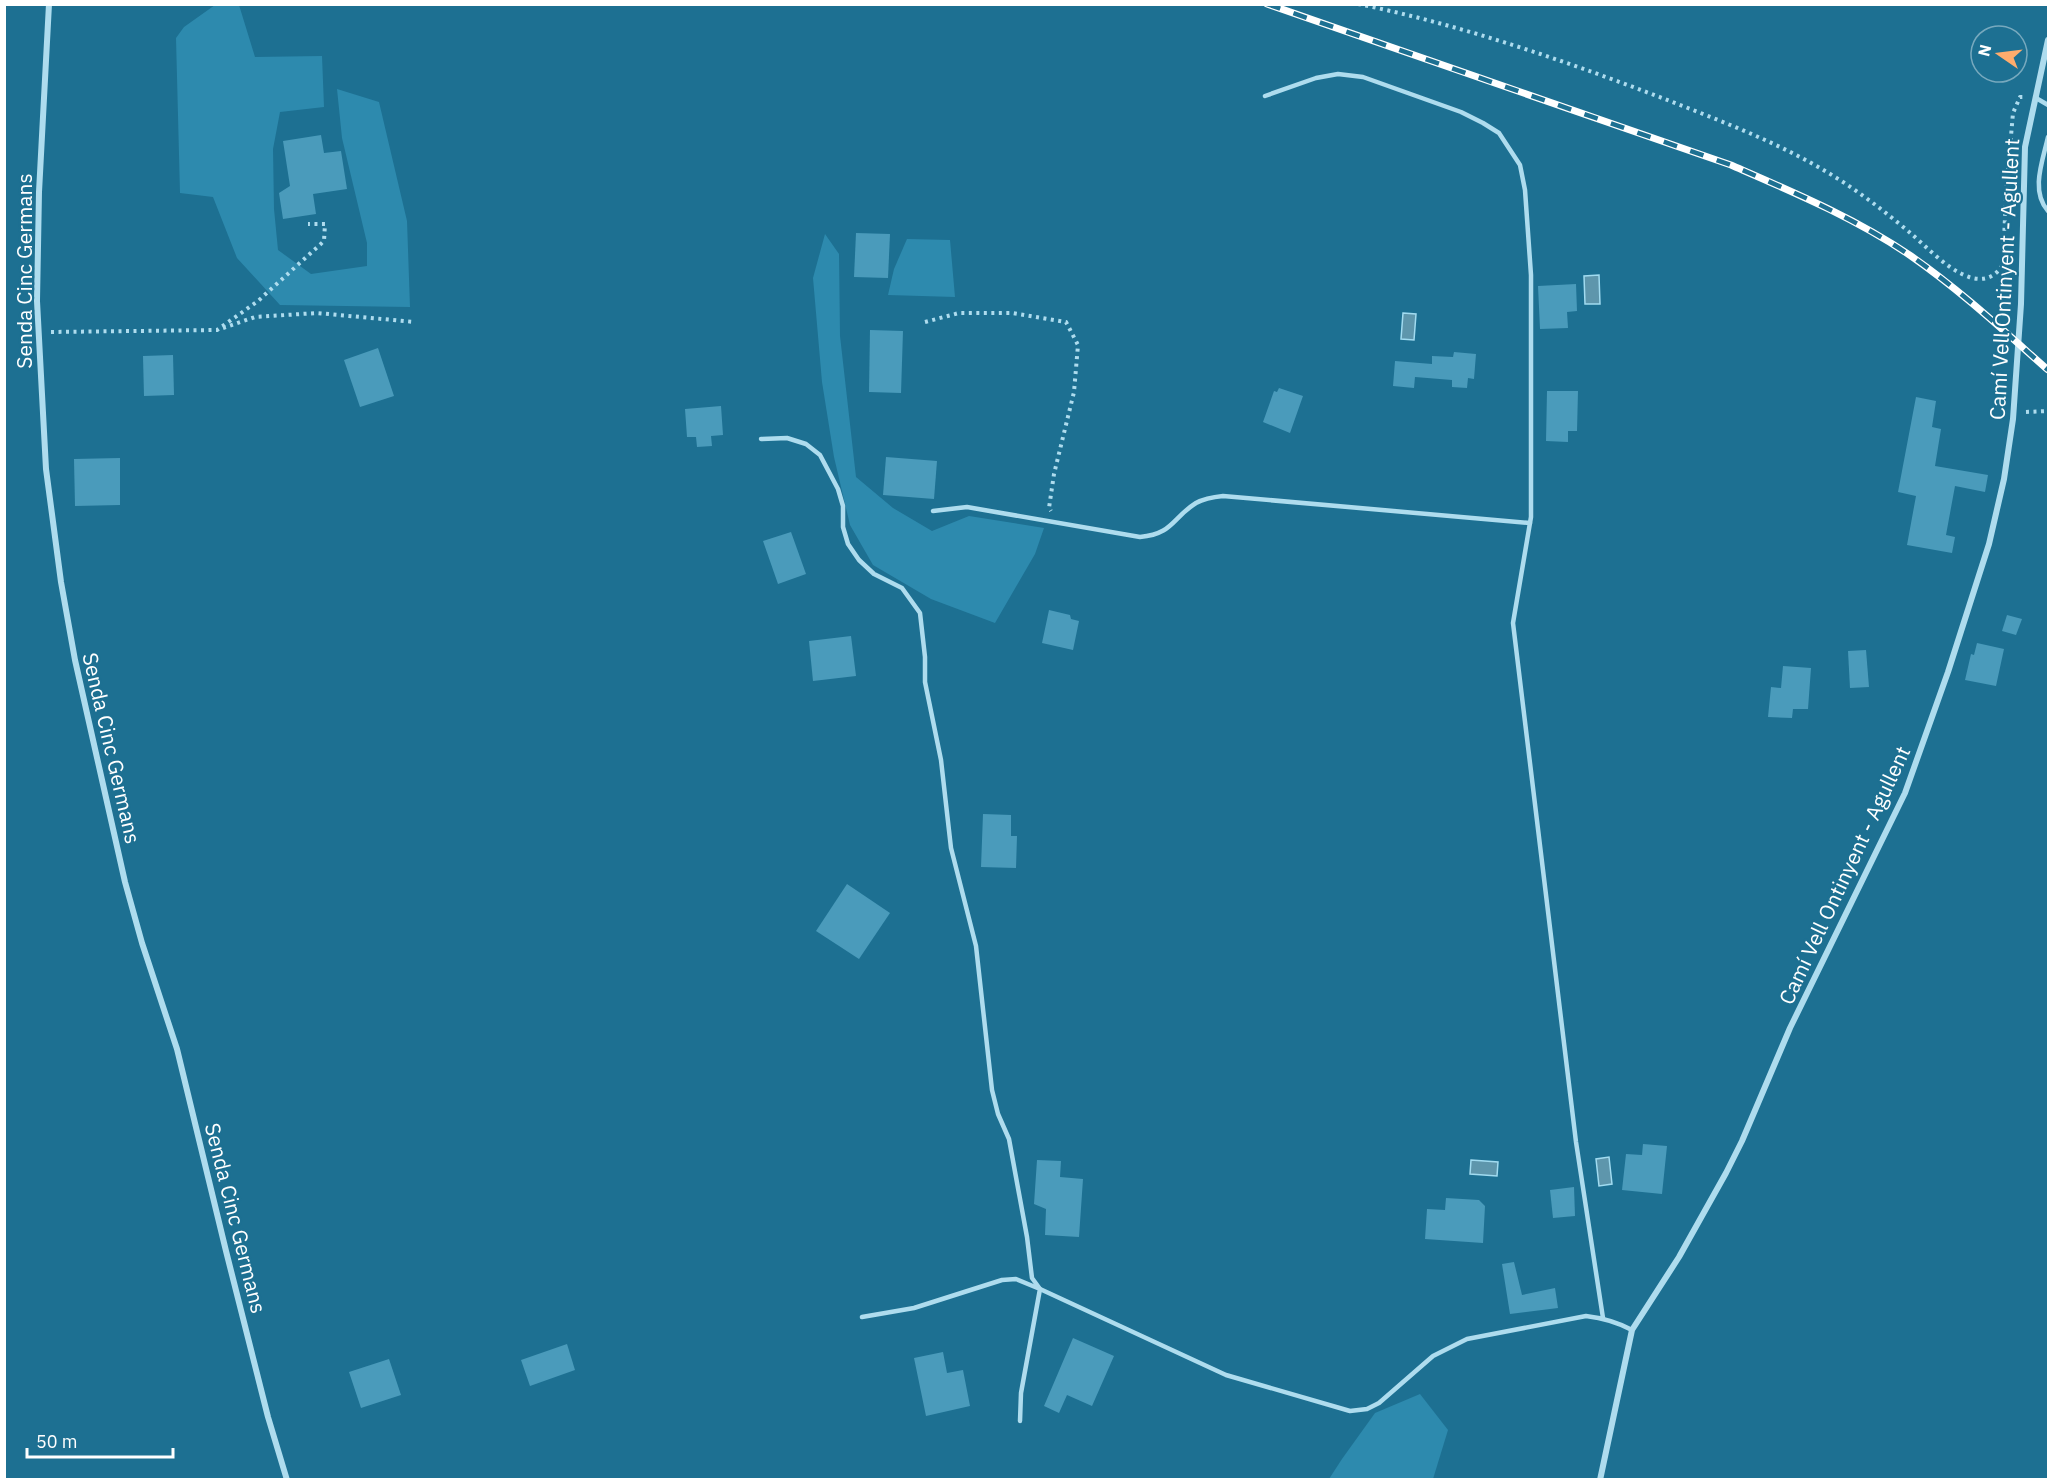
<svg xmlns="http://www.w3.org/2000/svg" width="2053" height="1484" font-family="'IBM Plex Sans',sans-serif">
	<rect width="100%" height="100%" fill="#1d7092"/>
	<g fill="#2d8aae">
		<polygon points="215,5 239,5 255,57 322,56 324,107 280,112 273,149 274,209 278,250 311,274 367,266 367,243 342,138 337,89 379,102 407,221 410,307 280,305 237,258 213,197 180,193 176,38 184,27"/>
		<polygon points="825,234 839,254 840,336 856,477 893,508 932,531 969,516 1044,528 1035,554 995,623 931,599 873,565 850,525 834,457 822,382 813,278"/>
		<polygon points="907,239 950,240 955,297 888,295 894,269"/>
		<polygon points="1420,1394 1448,1430 1433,1479 1329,1479 1342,1459 1375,1413"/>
	</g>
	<g fill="#5e96ac" stroke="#a1dbf0" stroke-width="1.5">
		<polygon points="1599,275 1600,304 1585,304 1584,276"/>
		<polygon points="1403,313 1416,314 1414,340 1401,339"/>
		<polygon points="1609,1157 1612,1184 1599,1186 1596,1159"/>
		<polygon points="1471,1160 1498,1162 1497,1176 1470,1174"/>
	</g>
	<g fill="#4a9bbb">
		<polygon points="321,135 324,153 341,151 347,189 313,194 316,214 283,219 279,193 290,186 283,141"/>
		<polygon points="856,233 890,234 888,278 854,277"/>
		<polygon points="1576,284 1577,311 1567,312 1568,328 1540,329 1538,286"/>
		<polygon points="870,330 903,331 901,393 869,392"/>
		<polygon points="378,348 394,396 360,407 344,360"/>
		<polygon points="1454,352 1476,354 1474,379 1468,378 1467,388 1452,387 1452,380 1415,377 1414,388 1393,386 1395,361 1432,364 1432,356 1453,357"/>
		<polygon points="173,355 174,395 144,396 143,356"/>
		<polygon points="1279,388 1303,396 1290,433 1263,422 1274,391 1277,392"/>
		<polygon points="1547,391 1578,391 1577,431 1568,431 1568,442 1546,441"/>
		<polygon points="1916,397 1936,401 1932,427 1941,429 1935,466 1988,475 1985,492 1955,486 1946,535 1955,537 1952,553 1907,545 1916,496 1898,492"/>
		<polygon points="721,406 723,435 711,436 712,446 697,447 696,437 687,437 685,409"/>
		<polygon points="886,457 937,461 934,499 883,495"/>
		<polygon points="120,458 120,505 75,506 74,459"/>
		<polygon points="791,532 806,574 778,584 763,541"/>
		<polygon points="1049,610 1070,615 1071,619 1079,621 1073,650 1042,643"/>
		<polygon points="2007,615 2022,619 2016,635 2002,631"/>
		<polygon points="851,636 856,676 813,681 809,641"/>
		<polygon points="1977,643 2004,649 1996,686 1965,680 1971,654 1974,655"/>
		<polygon points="1866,650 1869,687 1850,688 1848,651"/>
		<polygon points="1783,666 1811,668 1808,709 1793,709 1792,718 1768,717 1771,687 1781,688"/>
		<polygon points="983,814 1011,815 1011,836 1017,836 1016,868 981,867"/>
		<polygon points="847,884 890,913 859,959 816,931"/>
		<polygon points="1643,1144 1667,1146 1662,1194 1622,1190 1626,1154 1642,1155"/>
		<polygon points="1037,1160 1061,1161 1060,1177 1083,1179 1079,1237 1045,1235 1046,1209 1034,1204"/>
		<polygon points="1574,1187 1575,1216 1553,1218 1550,1190"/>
		<polygon points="1446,1198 1479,1200 1485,1206 1483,1243 1425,1239 1427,1209 1445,1210"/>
		<polygon points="1514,1262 1522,1295 1555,1288 1558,1308 1510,1314 1502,1264"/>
		<polygon points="1073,1338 1114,1356 1092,1406 1067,1395 1059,1413 1044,1406"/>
		<polygon points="567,1344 575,1370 530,1386 521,1360"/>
		<polygon points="943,1352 947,1373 963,1370 970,1406 926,1416 914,1358"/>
		<polygon points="389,1359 401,1395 361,1408 349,1372"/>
	</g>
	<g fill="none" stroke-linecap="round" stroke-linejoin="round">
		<g stroke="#aedcee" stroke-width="4" stroke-dasharray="3 4.5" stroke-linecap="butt">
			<path d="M1358 4C1463 25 1571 63 1670 101 1726 123 1784 145 1835 177 1861 193 1884 211 1908 231 1926 246 1946 269 1969 277 1984 282 1996 277 2003 264L2006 194 2013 113 2020 97H2023"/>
			<polyline points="925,322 959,313 1012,313 1066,322 1078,345 1074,392 1054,474 1049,508 1051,511"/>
			<polyline points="223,328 255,317 317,313 415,322"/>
			<polyline points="51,332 217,330 258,301 324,241 325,224 308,224"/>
			<polyline points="2026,412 2048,411"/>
		</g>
		<g stroke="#aedcee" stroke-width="4.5">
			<polyline points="1265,96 1316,78 1338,74 1363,77 1461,112 1483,123 1499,133 1520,165 1525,190 1531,275 1531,517 1513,623 1576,1142 1603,1318"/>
			<polyline points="2036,98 2048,105"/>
			<path d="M2048 137C2043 160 2030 191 2048 211"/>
			<path d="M761 439 787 438 806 444 820 455 838 489 843 506V527L848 544 859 560 874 574 902 588 920 613 925 657V682L941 760 951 848 976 946 992 1090 998 1114 1009 1139 1027 1237 1032 1278 1040 1289 1226 1375 1350 1411 1367 1409 1379 1403 1433 1356 1467 1339 1586 1316C1603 1318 1617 1322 1632 1330"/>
			<path d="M933 511 967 507 1140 537C1173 534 1172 518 1196 503 1205 498 1213 497 1223 496L1530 523"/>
			<polyline points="862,1317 914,1308 1002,1280 1016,1279 1040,1289 1021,1393 1020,1421"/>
		</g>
		<g stroke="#aedcee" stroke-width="6">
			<polyline points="49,4 39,192 37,301 46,469 61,582 75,660 125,882 142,943 177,1049 226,1251 268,1417 287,1480"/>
			<polyline points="1600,1480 1632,1330 1679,1257 1726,1173 1742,1141 1790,1028 1905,793 1948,672 1989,544 2004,479 2013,419 2021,304 2025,147 2048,40"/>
		</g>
		<defs>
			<path id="rail" d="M1267 4 1731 165C1793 192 1855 218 1911 256 1960 290 2004 331 2048 370"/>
		</defs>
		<use href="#rail" stroke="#fff" stroke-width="7"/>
		<use href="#rail" stroke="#1d7092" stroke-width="4.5" stroke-dasharray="14" stroke-linecap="butt"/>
	</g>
	<g text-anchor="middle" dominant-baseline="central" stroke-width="4.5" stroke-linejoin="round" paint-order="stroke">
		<g font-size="21" fill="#fff" stroke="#1d7092">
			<text transform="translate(24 271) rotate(-90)">Senda Cinc Germans</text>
			<text transform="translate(2004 279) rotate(-87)">Camí Vell Ontinyent - Agullent</text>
			<text transform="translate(112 748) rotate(77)">Senda Cinc Germans</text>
			<text transform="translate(1844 875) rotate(-65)">Camí Vell Ontinyent - Agullent</text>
			<text transform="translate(236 1218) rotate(76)">Senda Cinc Germans</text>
		</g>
	</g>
	<rect width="2053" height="1484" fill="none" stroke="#ffffff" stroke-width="12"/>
	<g transform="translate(1999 54) rotate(284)"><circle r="28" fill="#1d7092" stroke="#77a9be" stroke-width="1.5"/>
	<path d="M0-4.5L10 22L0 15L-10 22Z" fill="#feac6d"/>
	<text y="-9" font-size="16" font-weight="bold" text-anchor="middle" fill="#ffffff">N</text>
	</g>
	<path d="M27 1448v9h146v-9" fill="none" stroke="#ffffff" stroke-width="3"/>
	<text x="36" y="1448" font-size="18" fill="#ffffff" stroke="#1d7092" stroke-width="4.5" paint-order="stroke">50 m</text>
</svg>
